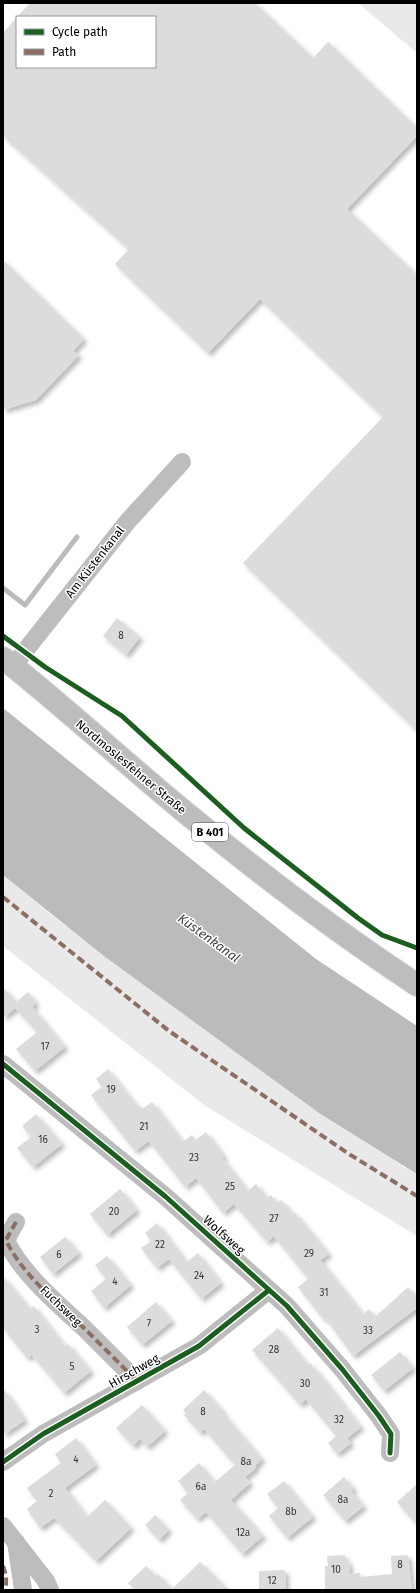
<svg xmlns="http://www.w3.org/2000/svg" width="420" height="1593" font-family="'Fira Sans',sans-serif">
	<defs>
		<filter id="shadow"><feDropShadow dx="3.5" dy="3.5" stdDeviation="2" flood-color="#0004"/></filter>
	</defs>
	<rect width="100%" height="100%" fill="#fff"/>
	<g fill="#e9e9e9">
		<polygon points="358,3 417,3 417,53"/>
		<polygon points="3,875 63,924 404,1167 417,1174 417,1236 204,1105 3,946"/>
	</g>
	<polygon fill="#bbb" points="3,708 316,959 417,1026 417,1174 319,1113 104,956 3,875"/>
	<g fill="none" stroke-linecap="round" stroke-linejoin="round">
		<polyline stroke="#bbb" stroke-width="5" points="3,588 25,605 77,537"/>
	</g>
	<g fill="#dcdcdc" filter="url(#shadow)">
		<polygon points="30,3 255,3 313,58 328,42 417,128 417,136 347,209 417,275 417,731 243,563 383,417 260,299 208,353 115,264 129,249 3,136 3,33 17,17 17,67 155,67 155,17 17,17"/>
		<polygon points="3,260 84,339 73,351 79,355 36,400 3,410"/>
		<polygon points="117,618 140,637 126,655 103,636"/>
		<polygon points="3,987 16,1002 28,992 36,1003 32,1007 65,1047 35,1071 16,1049 37,1032 15,1008 3,1018"/>
		<polygon points="108,1069 138,1107 140,1106 142,1109 152,1102 183,1142 192,1135 196,1140 206,1132 224,1156 222,1158 248,1191 256,1184 267,1198 271,1195 277,1203 281,1200 293,1214 295,1213 329,1254 320,1260 363,1314 369,1309 375,1317 408,1287 417,1297 417,1308 353,1356 326,1319 324,1320 298,1287 308,1279 274,1236 267,1242 234,1204 223,1213 196,1178 185,1187 149,1141 135,1151 91,1095 102,1087 96,1079"/>
		<polygon points="36,1114 62,1144 33,1167 17,1148 31,1137 22,1126"/>
		<polygon points="120,1189 137,1210 107,1235 90,1214"/>
		<polygon points="157,1223 187,1262 198,1253 221,1283 201,1299 169,1259 157,1268 141,1248 151,1241 145,1233"/>
		<polygon points="65,1237 79,1253 53,1274 40,1257"/>
		<polygon points="107,1256 131,1285 104,1308 91,1291 106,1279 95,1265"/>
		<polygon points="3,1276 30,1309 34,1306 65,1346 68,1344 91,1371 64,1393 32,1355 27,1358 3,1328"/>
		<polygon points="156,1302 172,1321 142,1345 127,1327"/>
		<polygon points="278,1328 308,1365 310,1363 326,1382 361,1427 347,1438 351,1443 337,1454 328,1443 336,1436 306,1399 300,1405 252,1350"/>
		<polygon points="400,1352 413,1368 384,1391 371,1375"/>
		<polygon points="3,1388 25,1420 3,1435"/>
		<polygon points="204,1390 223,1411 222,1412 262,1459 255,1466 256,1468 245,1477 250,1483 231,1500 263,1536 242,1554 206,1512 197,1519 180,1500 188,1493 178,1481 199,1463 215,1482 235,1465 204,1429 200,1433 184,1415 186,1413 183,1410"/>
		<polygon points="142,1405 165,1431 147,1447 140,1439 133,1446 116,1428"/>
		<polygon points="76,1438 96,1465 65,1488 87,1517 105,1500 131,1528 96,1561 54,1518 40,1528 27,1509 37,1501 27,1488 61,1463 55,1454"/>
		<polygon points="344,1477 354,1489 351,1491 364,1506 345,1521 323,1495"/>
		<polygon points="284,1481 313,1517 287,1538 269,1516 278,1508 267,1494"/>
		<polygon points="417,1484 417,1525 397,1502"/>
		<polygon points="155,1515 169,1530 159,1540 145,1525"/>
		<polygon points="345,1555 346,1562 349,1561 350,1574 360,1573 361,1577 392,1574 391,1556 408,1555 412,1590 325,1590 325,1566 328,1566 327,1556"/>
		<polygon points="200,1562 228,1590 135,1590 128,1583 146,1566 156,1576 158,1574 172,1589"/>
		<polygon points="285,1570 286,1590 259,1590 259,1571"/>
	</g>
	<g fill="none" stroke-linecap="round" stroke-linejoin="round">
		<defs>
			<path id="major" d="M3 658C66 708 124 762 186 813 260 874 337 932 417 985"/>
		</defs>
		<use href="#major" stroke="#dbdbdb" stroke-width="24"/>
		<g stroke="#bdbdbd" stroke-width="18">
			<polyline points="13,666 128,521 182,462"/>
			<polyline points="3,1064 166,1197 287,1306 342,1369 379,1416 391,1434 390,1453"/>
			<path d="M16 1222 6 1240C21 1273 58 1304 85 1329 102 1346 119 1363 137 1381"/>
			<polyline points="3,1462 43,1434 199,1346 269,1290"/>
			<polyline points="3,1526 46,1581 50,1590"/>
			<polyline points="16,1542 23,1590"/>
		</g>
		<use href="#major" stroke="#bdbdbd" stroke-width="22"/>
		<g stroke="#8d6e63" stroke-width="4" stroke-dasharray="8 4" stroke-linecap="butt">
			<polyline points="3,897 169,1031 349,1154 417,1196"/>
			<path d="M16 1222 6 1240C21 1273 58 1304 85 1329 102 1346 119 1363 137 1381"/>
			<path d="M3 1566C6 1573 8 1584 4 1590"/>
		</g>
		<defs>
			<g id="cycleway">
				<polyline points="3,636 45,667 122,716 244,828 358,918 382,935 417,948"/>
				<polyline points="3,1064 166,1197 287,1306 342,1369 379,1416 391,1434 390,1453"/>
				<polyline points="3,1462 43,1434 199,1346 269,1290"/>
			</g>
		</defs>
		<use href="#cycleway" stroke="#fff" stroke-width="8"/>
		<use href="#cycleway" stroke="#1b5e20" stroke-width="5"/>
	</g>
	<g text-anchor="middle" dominant-baseline="central" stroke-width="3" stroke-linejoin="round" paint-order="stroke">
		<g font-size="10" fill="#373737">
			<text x="121" y="636">8</text>
			<text x="45" y="1047">17</text>
			<text x="111" y="1090">19</text>
			<text x="144" y="1127">21</text>
			<text x="43" y="1140">16</text>
			<text x="194" y="1158">23</text>
			<text x="230" y="1187">25</text>
			<text x="114" y="1212">20</text>
			<text x="274" y="1219">27</text>
			<text x="160" y="1245">22</text>
			<text x="309" y="1254">29</text>
			<text x="59" y="1255">6</text>
			<text x="199" y="1276">24</text>
			<text x="115" y="1282">4</text>
			<text x="324" y="1293">31</text>
			<text x="149" y="1324">7</text>
			<text x="37" y="1330">3</text>
			<text x="368" y="1331">33</text>
			<text x="274" y="1350">28</text>
			<text x="72" y="1367">5</text>
			<text x="305" y="1384">30</text>
			<text x="203" y="1412">8</text>
			<text x="339" y="1420">32</text>
			<text x="76" y="1460">4</text>
			<text x="246" y="1462">8a</text>
			<text x="201" y="1487">6a</text>
			<text x="51" y="1494">2</text>
			<text x="343" y="1500">8a</text>
			<text x="291" y="1512">8b</text>
			<text x="243" y="1533">12a</text>
			<text x="400" y="1565">8</text>
			<text x="336" y="1570">10</text>
			<text x="272" y="1581">12</text>
		</g>
		<rect fill="#fff" stroke="#4c4c4c" stroke-width="1" x="192" y="823" width="36" height="18" rx="3"/>
		<g font-size="11" font-weight="bold" fill="#000">
			<text x="210" y="832">B 401</text>
		</g>
		<g font-size="12" fill="#000" stroke="#fff">
			<text transform="translate(95 562) rotate(-52)">Am Küstenkanal</text>
			<text transform="translate(131 767) rotate(40)">Nordmoslesfehner Straße</text>
			<text transform="translate(224 1235) rotate(42)">Wolfsweg</text>
			<text transform="translate(61 1306) rotate(44)">Fuchsweg</text>
			<text transform="translate(134 1371) rotate(-30)">Hirschweg</text>
		</g>
		<g font-size="13" font-style="italic" fill="#3f3f3f" stroke="#fff">
			<text transform="translate(209 938) rotate(36)">Küstenkanal</text>
		</g>
	</g>
	<rect width="420" height="1593" fill="none" stroke="#000000" stroke-width="8"/>
	<rect x="16" y="16" width="140" height="52" fill="#ffffff" stroke="#999999"/>
	<rect x="24" y="29" width="20" height="6" fill="#1b5e20" stroke="#999999"/>
	<text x="52" y="36" font-size="12" fill="#000000">Cycle path</text>
	<rect x="24" y="49" width="20" height="6" fill="#8d6e63" stroke="#999999"/>
	<text x="52" y="56" font-size="12" fill="#000000">Path</text>
</svg>
